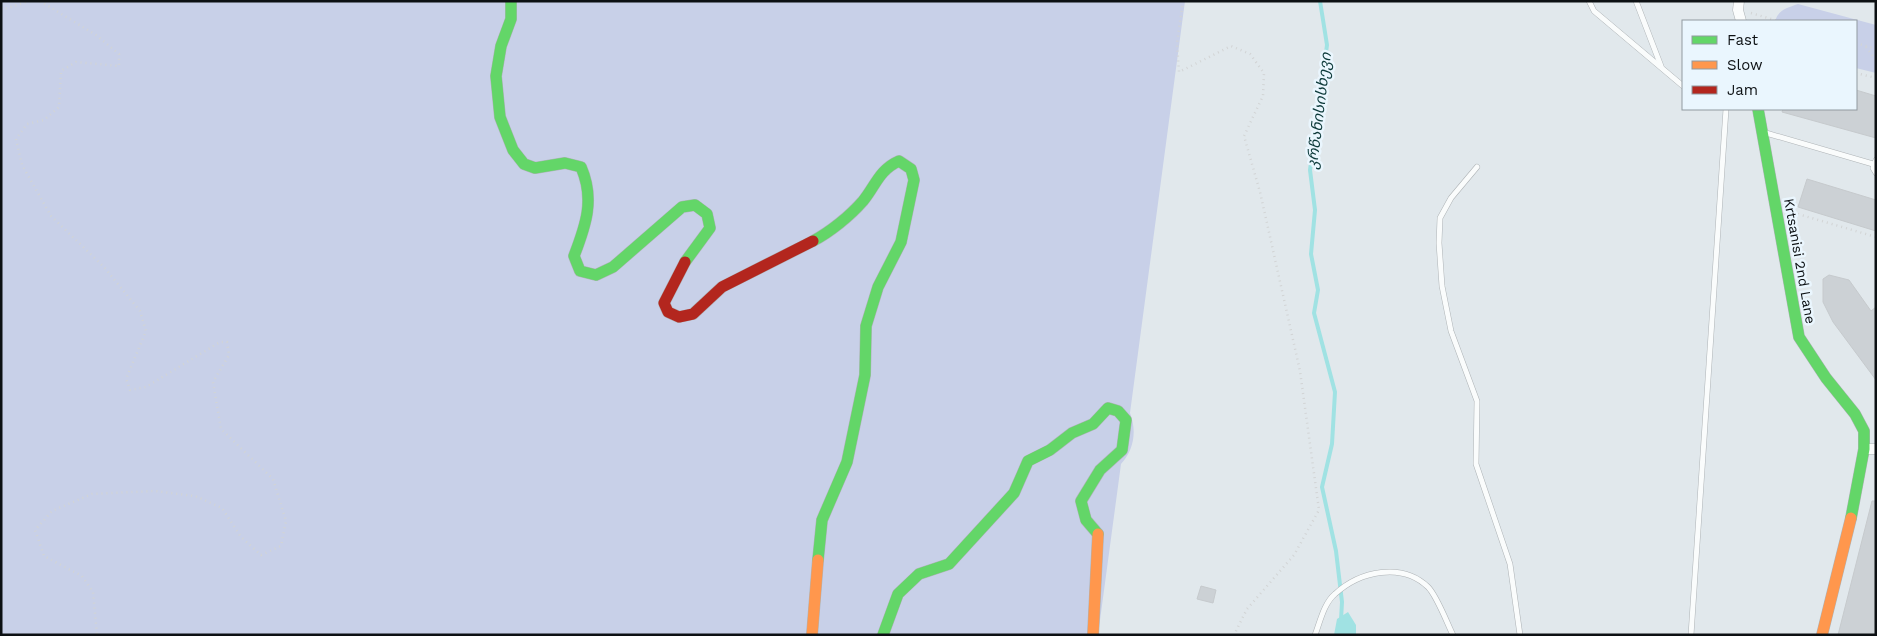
<svg xmlns="http://www.w3.org/2000/svg" width="1877" height="636" font-family="'Work Sans','Noto Sans Georgian',sans-serif">
	<rect width="100%" height="100%" fill="#e1e8ec"/>
	<g fill="#c8d0e8">
		<path d="M1 1H1185L1130 413C1137 431 1134 450 1121 464L1098 635H1Z"/>
		<path d="M1798 4 1876 25V73L1856 68V21H1775C1779 9 1787 8 1798 4Z"/>
	</g>
	<polygon fill="#a0e2e3" points="1348,612 1356,625 1356,635 1334,635 1337,619"/>
	<g fill="none" stroke-linecap="round" stroke-linejoin="round">
		<polyline stroke="#a0e2e3" stroke-width="4" points="1320,1 1327,45 1310,170 1315,210 1311,254 1318,290 1314,313 1335,392 1332,444 1322,487 1336,551 1342,602 1341,620"/>
	</g>
	<g fill="#ccd1d5" stroke="#c6cacd">
		<polygon points="1856,90 1876,96 1876,138 1782,112 1783,109 1856,109"/>
		<polygon points="1807,179 1876,200 1876,231 1798,207"/>
		<polygon points="1829,275 1849,280 1871,311 1876,307 1876,380 1833,322 1823,302 1823,279"/>
		<polygon points="1872,501 1876,501 1876,635 1838,635"/>
		<polygon points="1201,586 1216,590 1213,603 1197,599"/>
	</g>
	<g fill="none" stroke-linecap="round" stroke-linejoin="round">
		<defs>
			<g id="lane">
				<polyline points="1589,1 1594,11 1683,86"/>
				<polyline points="1636,1 1661,66"/>
				<polyline points="1766,133 1873,164"/>
				<polyline points="1876,160 1873,168 1876,173"/>
				<polyline points="1477,167 1451,198 1440,218 1439,243 1442,286 1451,331 1477,401 1476,464 1510,564 1520,635"/>
				<path d="M1315 635C1320 622 1324 603 1335 594 1360 571 1402 562 1428 587 1437 596 1447 623 1453 635"/>
				<polyline points="1691,635 1726,109"/>
			</g>
			<g id="street">
				<polyline points="1739,1 1738,10 1741,21"/>
				<polyline points="1864,449 1876,449"/>
			</g>
			<g id="fast">
				<path d="M511 1V19L501 46 496 76 500 117 513 150 524 164 535 168 565 163 581 167C595 199 586 225 574 256L580 271 596 275 613 267 682 207 695 205 707 214 710 228 685 262"/>
				<polyline points="1758,109 1799,337 1826,378 1855,414 1864,431 1864,449 1851,518"/>
				<path d="M813 241C830 232 850 216 863 201 876 185 879 170 899 161L911 169 914 180 901 242 878 287 866 326 865 375 847 462 822 520 818 560"/>
				<polyline points="883,635 898,594 919,574 949,564 1014,493 1028,461 1050,450 1072,433 1093,424 1108,408 1118,411 1126,420 1122,450 1100,470 1081,501 1086,520 1098,534"/>
			</g>
			<g id="slow">
				<polyline points="812,635 818,560"/>
				<polyline points="1093,635 1098,534"/>
				<polyline points="1822,635 1851,518"/>
			</g>
			<polyline id="jam" points="685,262 664,303 668,312 679,317 693,314 722,287 813,241"/>
		</defs>
		<use href="#lane" stroke="#aeb3b6" stroke-width="6"/>
		<use href="#street" stroke="#aeb3b6" stroke-width="11"/>
		<use href="#fast" stroke="#aeb3b6" stroke-width="12"/>
		<use href="#slow" stroke="#aeb3b6" stroke-width="12"/>
		<use href="#jam" stroke="#aeb3b6" stroke-width="12"/>
		<g stroke="#d2d4d5" stroke-width="2.5" stroke-dasharray="1 4" stroke-linecap="butt">
			<polyline points="40,1 96,35 119,54 119,66 76,62 61,71 59,107 44,120 27,124 16,139 22,165 51,216 104,267 140,311 146,331 126,379 130,390 146,387 220,342 227,342 229,355 213,382 221,429 273,479 286,521 281,546 261,555 241,537 222,508 195,496 155,491 92,494 52,511 35,530 44,556 82,576 93,592 97,635"/>
			<polyline points="1183,1 1177,43 1179,72 1231,46 1250,54 1264,73 1263,96 1244,136 1260,192 1300,371 1319,510 1294,555 1247,609 1234,635"/>
			<polyline points="1,10 30,1"/>
			<polyline points="1751,13 1778,21"/>
			<polyline points="1856,43 1876,49"/>
			<polyline points="1866,47 1876,60"/>
			<polyline points="1856,73 1876,78"/>
			<polyline points="1798,214 1876,237"/>
		</g>
		<use href="#lane" stroke="#fafcfc" stroke-width="5"/>
		<use href="#street" stroke="#fafcfc" stroke-width="10"/>
		<use href="#fast" stroke="#63d668" stroke-width="11"/>
		<use href="#slow" stroke="#ff974d" stroke-width="11"/>
		<use href="#jam" stroke="#b3261e" stroke-width="11"/>
	</g>
	<g text-anchor="middle" dominant-baseline="central" stroke-width="5" stroke-linejoin="round" paint-order="stroke">
		<g font-size="14" fill="#0c1013" stroke="#eaf6fe">
			<text transform="translate(1800 261) rotate(80)">Krtsanisi 2nd Lane</text>
		</g>
		<g font-size="15" font-style="italic" fill="#0d3a3a" stroke="#eaf6fe">
			<text transform="translate(1319 111) rotate(-83)">კრწანისისხევი</text>
		</g>
	</g>
	<rect width="1877" height="636" fill="none" stroke="#0c1013" stroke-width="5"/>
	<rect x="1682" y="20" width="175" height="90" fill="#eaf6fe" stroke="#919aa0"/>
	<rect x="1692" y="36" width="25" height="8" fill="#63d668" stroke="#919aa0"/>
	<text x="1727" y="45" font-size="15" fill="#0c1013">Fast</text>
	<rect x="1692" y="61" width="25" height="8" fill="#ff974d" stroke="#919aa0"/>
	<text x="1727" y="70" font-size="15" fill="#0c1013">Slow</text>
	<rect x="1692" y="86" width="25" height="8" fill="#b3261e" stroke="#919aa0"/>
	<text x="1727" y="95" font-size="15" fill="#0c1013">Jam</text>
</svg>
